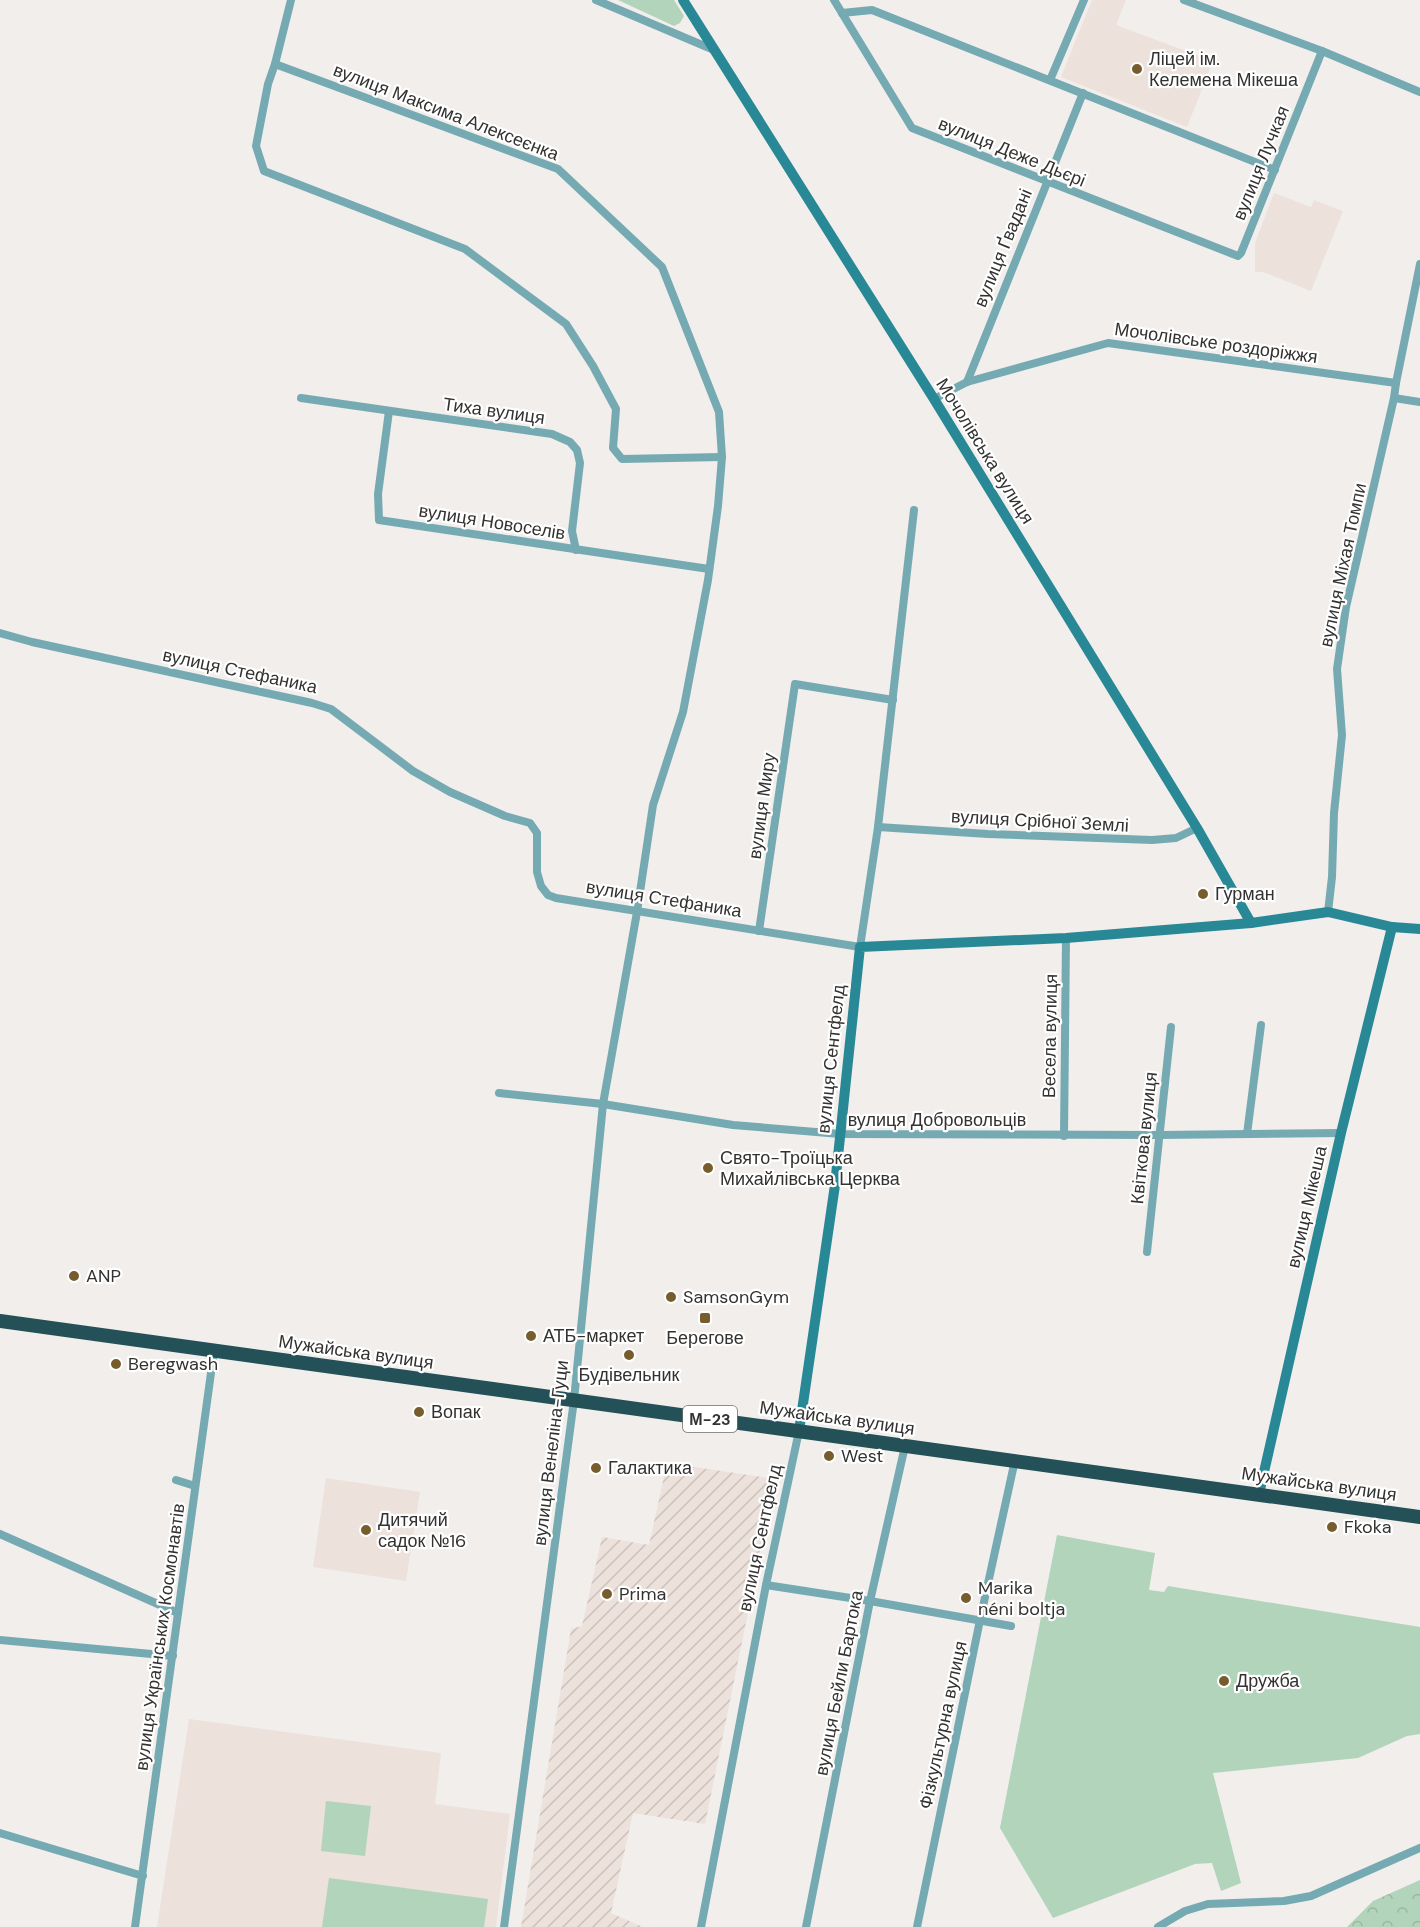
<svg xmlns="http://www.w3.org/2000/svg" width="1420" height="1927" font-family="'DM Sans',sans-serif">
	<defs>
		<pattern id="industrial-furrows" width="10" height="10" patternUnits="userSpaceOnUse" patternTransform="scale(1.5)"><rect width="10" height="10" fill="#ece1db"/><path d="M-1 1l2-2M0 10L10 0M9 11l2-2" fill="none" stroke="#cbc2bc"/></pattern>
		<pattern id="park-crowns" width="20" height="18" patternUnits="userSpaceOnUse" patternTransform="scale(1.5)"><rect width="20" height="18" fill="#b1d4bb"/><path d="M2 6a3 3 0 1 1 6 0M12 15a3 3 0 1 1 6 0" fill="none" stroke="#99b6a1"/></pattern>
	</defs>
	<rect width="100%" height="100%" fill="#f1eeec"/>
	<g fill="#ece1db">
		<polygon points="1092,0 1126,0 1116,25 1213,61 1187,127 1061,77"/>
		<polygon points="1274,193 1311,207 1314,200 1343,211 1311,291 1263,272 1255,272 1255,243"/>
		<polygon points="326,1478 420,1492 406,1581 313,1567"/>
		<polygon points="189,1719 441,1753 435,1804 510,1814 496,1927 157,1927"/>
	</g>
	<polygon fill="url(#industrial-furrows)" points="667,1463 775,1479 705,1824 633,1813 611,1913 643,1927 521,1927 571,1629 582,1626 602,1537 649,1545"/>
	<g fill="#b1d4bb">
		<polygon points="618,0 674,0 684,16 680,23 674,26"/>
		<polygon points="1057,1535 1155,1553 1149,1590 1164,1592 1168,1586 1420,1627 1420,1734 1407,1736 1358,1758 1213,1773 1241,1883 1221,1891 1212,1863 1195,1864 1053,1918 1000,1828"/>
		<polygon points="326,1801 371,1806 365,1856 321,1851"/>
		<polygon points="329,1878 488,1899 484,1927 322,1927"/>
	</g>
	<polygon fill="url(#park-crowns)" points="1420,1880 1420,1927 1347,1927 1373,1901"/>
	<g fill="none" stroke-linecap="round" stroke-linejoin="round">
		<g stroke="#75aab2" stroke-width="8">
			<polyline points="291,0 275,64 268,84 256,146 264,171 465,249 566,324 593,366 616,409 613,448 622,459 722,457"/>
			<polyline points="596,0 714,50"/>
			<polyline points="834,0 912,128 1238,256 1241,253 1322,51"/>
			<polyline points="1184,0 1322,51 1420,92"/>
			<polyline points="842,13 872,10 1275,170"/>
			<polyline points="275,64 558,169 662,267 719,412 722,457 718,506 708,580 683,712 653,805 637,912 603,1104 574,1400 504,1927"/>
			<polyline points="1050,80 1084,0"/>
			<polyline points="967,382 1083,93"/>
			<polyline points="301,398 552,434 570,442 577,450 580,463 572,531 576,550"/>
			<polyline points="1394,398 1420,402"/>
			<polyline points="934,399 967,382 1108,343 1396,383"/>
			<polyline points="389,411 378,494 379,520 709,569"/>
			<polyline points="0,633 32,642 312,703 331,709 413,771 450,792 505,816 530,823 537,833 537,872 541,886 548,895 556,898 860,947 878,827 914,510"/>
			<polyline points="878,827 988,834 1152,840 1176,838 1197,828"/>
			<polyline points="1328,912 1332,877 1334,813 1342,735 1337,669 1346,607 1394,398 1396,383 1420,264"/>
			<polyline points="759,931 795,684 893,700"/>
			<polyline points="499,1093 603,1104 733,1125 840,1134 1159,1135 1341,1133"/>
			<polyline points="1247,1134 1261,1025"/>
			<polyline points="1064,1136 1066,938"/>
			<polyline points="1147,1252 1171,1027"/>
			<polyline points="176,1480 195,1486"/>
			<polyline points="0,1534 178,1613"/>
			<polyline points="766,1585 870,1601 1011,1626"/>
			<polyline points="0,1640 173,1656"/>
			<polyline points="0,1833 143,1876"/>
			<polyline points="135,1927 214,1351"/>
			<polyline points="701,1927 766,1585 799,1431"/>
			<polyline points="806,1927 870,1601 905,1446"/>
			<polyline points="917,1927 980,1620 1015,1460"/>
			<polyline points="1158,1927 1185,1911 1208,1904 1284,1901 1311,1896 1420,1848"/>
		</g>
		<g stroke="#298895" stroke-width="10">
			<polyline points="683,0 934,399 1197,828 1251,923"/>
			<polyline points="799,1431 835,1185 860,947 1066,938 1251,923 1328,912 1392,927 1420,929"/>
			<polyline points="1259,1494 1341,1133 1392,927"/>
		</g>
		<polyline stroke="#235157" stroke-width="14" points="0,1321 1420,1517"/>
	</g>
	<g fill="#775c2e" stroke="#fff" stroke-width="2">
		<circle cx="1137" cy="69" r="6"/>
		<circle cx="1203" cy="894" r="6"/>
		<circle cx="708" cy="1168" r="6"/>
		<circle cx="74" cy="1276" r="6"/>
		<circle cx="671" cy="1297" r="6"/>
		<rect x="699" y="1312" width="12" height="12" rx="3"/>
		<circle cx="531" cy="1336" r="6"/>
		<circle cx="629" cy="1355" r="6"/>
		<circle cx="116" cy="1364" r="6"/>
		<circle cx="419" cy="1412" r="6"/>
		<circle cx="829" cy="1456" r="6"/>
		<circle cx="596" cy="1468" r="6"/>
		<circle cx="1332" cy="1527" r="6"/>
		<circle cx="366" cy="1530" r="6"/>
		<circle cx="607" cy="1594" r="6"/>
		<circle cx="966" cy="1598" r="6"/>
		<circle cx="1224" cy="1681" r="6"/>
	</g>
	<g text-anchor="middle" dominant-baseline="central" stroke-width="4.5" stroke-linejoin="round" paint-order="stroke">
		<rect fill="#fff" stroke="#70706f" stroke-width="1.5" x="683" y="1406" width="54" height="26" rx="4.5"/>
		<g font-size="16" font-weight="bold" fill="#333231">
			<text x="710" y="1419">М-23</text>
		</g>
		<g font-size="18" fill="#333231" stroke="#fff" text-anchor="start">
			<text x="1149" y="59">Ліцей ім.<tspan x="1149" dy="21">Келемена Мікеша</tspan></text>
			<text x="1215" y="894">Гурман</text>
			<text x="720" y="1158">Свято-Троїцька<tspan x="720" dy="21">Михайлівська Церква</tspan></text>
			<text x="86" y="1276">ANP</text>
			<text x="683" y="1297">SamsonGym</text>
			<text x="543" y="1336">АТБ-маркет</text>
			<text x="705" y="1338" text-anchor="middle">Берегове</text>
			<text x="128" y="1364">Beregwash</text>
			<text x="629" y="1375" text-anchor="middle">Будівельник</text>
			<text x="431" y="1412">Вопак</text>
			<text x="841" y="1456">West</text>
			<text x="608" y="1468">Галактика</text>
			<text x="378" y="1520">Дитячий<tspan x="378" dy="21">садок №16</tspan></text>
			<text x="1344" y="1527">Fkoka</text>
			<text x="978" y="1588">Marika<tspan x="978" dy="21">néni boltja</tspan></text>
			<text x="619" y="1594">Prima</text>
			<text x="1236" y="1681">Дружба</text>
		</g>
		<g font-size="18" fill="#333231" stroke="#fff">
			<text transform="translate(446 112) rotate(21)">вулиця Максима Алексеєнка</text>
			<text transform="translate(1012 152) rotate(22)">вулиця Деже Дьєрі</text>
			<text transform="translate(1261 163) rotate(-68)">вулиця Лучкая</text>
			<text transform="translate(1003 248) rotate(-68)">вулиця Ґвадані</text>
			<text transform="translate(1216 343) rotate(8)">Мочолівське роздоріжжя</text>
			<text transform="translate(494 411) rotate(8)">Тиха вулиця</text>
			<text transform="translate(985 451) rotate(58)">Мочолівська вулиця</text>
			<text transform="translate(492 522) rotate(9)">вулиця Новоселів</text>
			<text transform="translate(1343 565) rotate(-78)">вулиця Міхая Томпи</text>
			<text transform="translate(240 671) rotate(12)">вулиця Стефаника</text>
			<text transform="translate(762 806) rotate(-82)">вулиця Миру</text>
			<text transform="translate(1040 821) rotate(3)">вулиця Срібної Землі</text>
			<text transform="translate(664 899) rotate(9)">вулиця Стефаника</text>
			<text transform="translate(1050 1036) rotate(-89)">Весела вулиця</text>
			<text transform="translate(831 1059) rotate(-84)">вулиця Сентфелд</text>
			<text x="937" y="1120">вулиця Добровольців</text>
			<text transform="translate(1144 1138) rotate(-84)">Квіткова вулиця</text>
			<text transform="translate(1307 1207) rotate(-77)">вулиця Мікеша</text>
			<text transform="translate(356 1352) rotate(8)">Мужайська вулиця</text>
			<text transform="translate(837 1418) rotate(8)">Мужайська вулиця</text>
			<text transform="translate(551 1453) rotate(-83)">вулиця Венеліна-Гуци</text>
			<text transform="translate(1319 1484) rotate(8)">Мужайська вулиця</text>
			<text transform="translate(760 1538) rotate(-78)">вулиця Сентфелд</text>
			<text transform="translate(160 1637) rotate(-82)">вулиця Українських Космонавтів</text>
			<text transform="translate(839 1683) rotate(-79)">вулиця Бейли Бартока</text>
			<text transform="translate(943 1725) rotate(-78)">Фізкультурна вулиця</text>
		</g>
	</g>
</svg>
